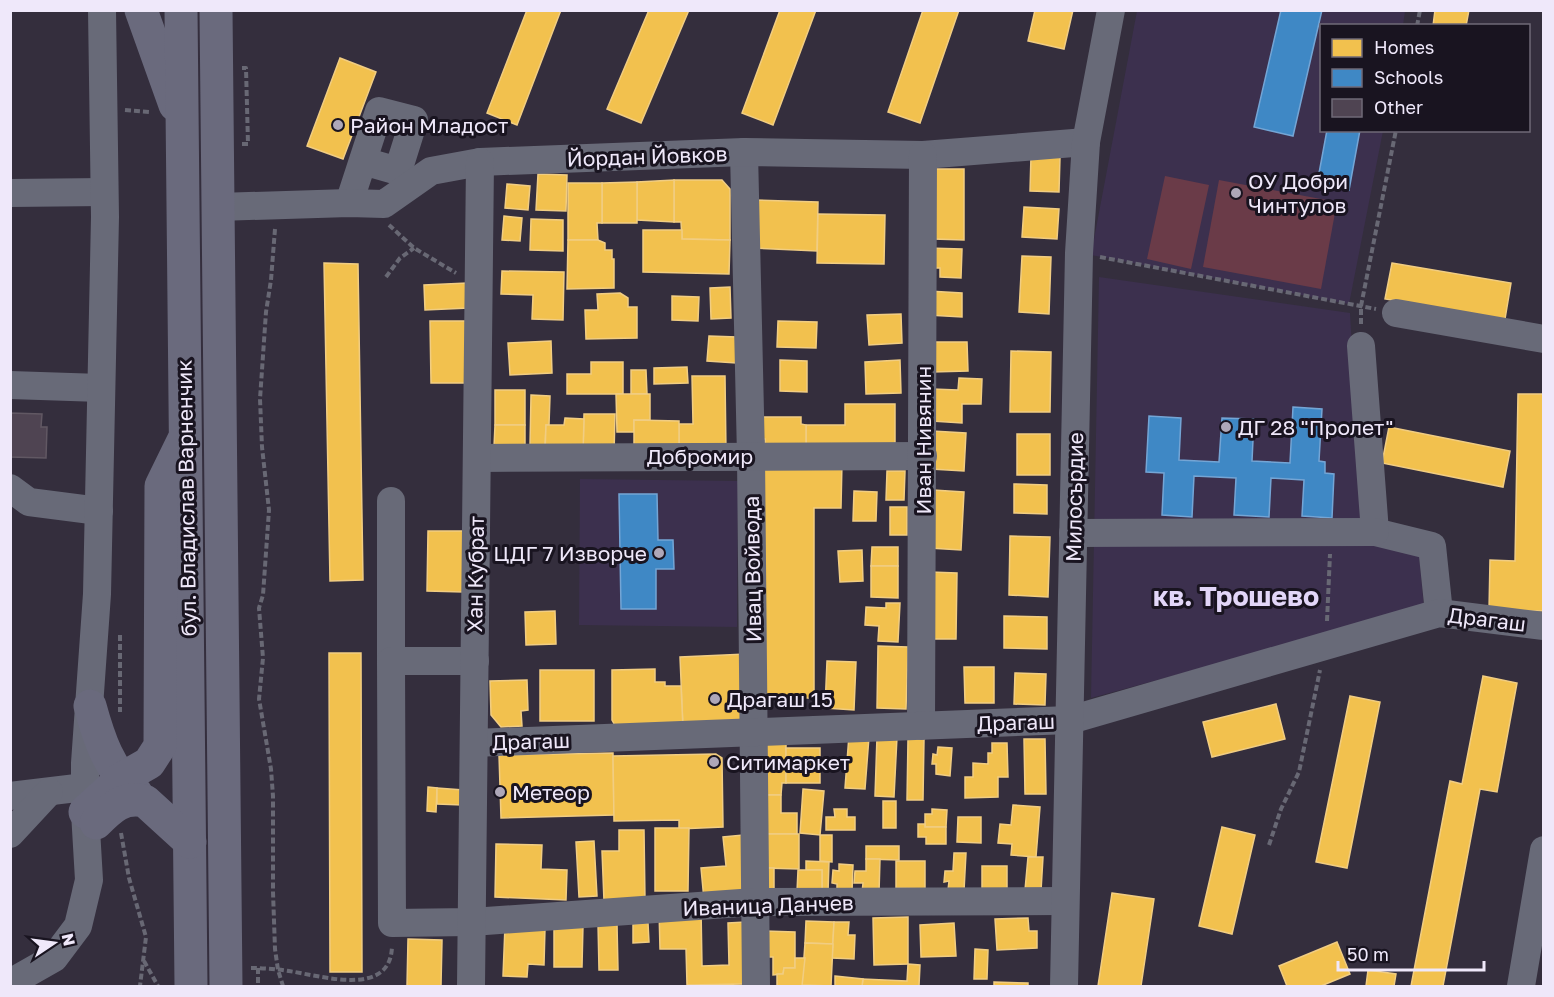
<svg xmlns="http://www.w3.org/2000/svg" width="1554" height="997" font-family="'Golos Text',sans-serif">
	<rect width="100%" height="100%" fill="#342e3d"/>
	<g fill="#3c304e">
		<polygon points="1137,11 1405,11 1403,25 1322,26 1322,130 1383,131 1349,304 1091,255"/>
		<polygon points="1099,277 1350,313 1363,540 1419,554 1424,608 1091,698"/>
		<polygon points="580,479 738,481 737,627 579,625"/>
	</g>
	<g fill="#6a3b48">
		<polygon points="1165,176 1209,185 1191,269 1147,259"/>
		<polygon points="1219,180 1337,202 1321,289 1203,267"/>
	</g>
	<g fill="#f2c14e" stroke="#f1cd82" stroke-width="1.5">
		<polygon points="527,10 561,10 517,125 487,113"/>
		<polygon points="649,10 689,10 641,123 607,109"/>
		<polygon points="780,10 816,10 773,125 742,113"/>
		<polygon points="923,10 959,10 920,123 888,112"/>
		<polygon points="1035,10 1073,10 1064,49 1028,41"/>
		<polygon points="1435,10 1469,10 1466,26 1433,26"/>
		<polygon points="340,58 376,72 343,159 307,146"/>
		<polygon points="1031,156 1060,157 1059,192 1030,191"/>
		<polygon points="933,169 964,169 964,240 933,239"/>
		<polygon points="538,174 567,175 566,211 536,210"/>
		<polygon points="674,180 722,180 730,189 730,240 682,239 681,222 674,222"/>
		<polygon points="674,180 674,222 637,220 637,182"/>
		<polygon points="637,182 637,223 602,223 602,183"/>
		<polygon points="568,183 602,183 602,223 597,223 598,240 568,240"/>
		<polygon points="507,184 530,186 528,210 505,208"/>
		<polygon points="753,200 818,202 817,251 752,248"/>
		<polygon points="1024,207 1059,209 1057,239 1022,237"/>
		<polygon points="818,214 885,215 884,264 817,263"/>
		<polygon points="504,216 522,218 520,241 502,240"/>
		<polygon points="531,219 563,220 563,251 530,250"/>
		<polygon points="643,230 682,230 682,239 730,240 729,274 643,272"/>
		<polygon points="568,240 598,240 605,243 605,250 612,250 612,259 614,259 614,288 567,289"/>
		<polygon points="927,248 962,249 961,278 940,277 940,268 927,268"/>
		<polygon points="1022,256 1051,257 1049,314 1019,312"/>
		<polygon points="324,263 358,264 363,580 330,581"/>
		<polygon points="1392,263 1511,283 1505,319 1385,299"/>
		<polygon points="502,271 564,272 563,320 532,319 533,295 501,294"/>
		<polygon points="467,283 469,308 425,310 424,285"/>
		<polygon points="730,287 731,318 711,319 710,288"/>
		<polygon points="928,291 962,293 962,317 928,315"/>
		<polygon points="620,293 628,298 628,307 637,307 637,338 586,339 585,310 598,310 597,294"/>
		<polygon points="672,296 699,297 698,321 672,320"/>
		<polygon points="901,314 902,343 869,345 867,315"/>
		<polygon points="430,321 467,321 468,383 431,383"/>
		<polygon points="778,321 817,322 816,348 777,347"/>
		<polygon points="709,336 737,337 736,363 707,361"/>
		<polygon points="551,341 552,373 510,375 508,343"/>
		<polygon points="931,342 967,342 968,371 932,372"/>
		<polygon points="1011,351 1051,352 1050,412 1010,412"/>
		<polygon points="780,360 807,361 807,392 780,391"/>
		<polygon points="900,360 901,393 866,394 865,362"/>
		<polygon points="591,362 623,362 623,394 567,394 567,374 591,374"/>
		<polygon points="687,367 688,383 654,384 654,368"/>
		<polygon points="631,370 646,370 647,394 631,394"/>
		<polygon points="692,376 725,376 726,452 679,452 679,424 693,424"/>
		<polygon points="959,378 982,379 981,404 962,404 962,423 932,421 933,389 958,390"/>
		<rect x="495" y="390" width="30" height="35"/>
		<polygon points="616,394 650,394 650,420 634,420 634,432 617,432"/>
		<polygon points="1518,394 1544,394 1544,611 1489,610 1490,560 1515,561"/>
		<polygon points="531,395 550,396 549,425 546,425 545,446 530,445"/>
		<polygon points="845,404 895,404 895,451 806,451 806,425 845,425"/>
		<polygon points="584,414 615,414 614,454 583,453"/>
		<polygon points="755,417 801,417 801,424 806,425 806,451 765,452 765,439 755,439"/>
		<polygon points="565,418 584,419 583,453 545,453 546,425 564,425"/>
		<polygon points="634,420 679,421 679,452 634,452"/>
		<polygon points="495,425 525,425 525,453 494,447"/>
		<polygon points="1389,427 1510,451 1503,487 1382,463"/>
		<polygon points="932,431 966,433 964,471 931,469"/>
		<rect x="1017" y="434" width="33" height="41"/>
		<polygon points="760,462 842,462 841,508 814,508 814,698 760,698"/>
		<polygon points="887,471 905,471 904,500 886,500"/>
		<polygon points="1014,484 1047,485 1047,514 1014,513"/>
		<polygon points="933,490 964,492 961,550 929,548"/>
		<polygon points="854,491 877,492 876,521 853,521"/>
		<rect x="890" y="507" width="17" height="28"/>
		<polygon points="428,531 464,531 463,592 427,591"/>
		<polygon points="1010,536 1050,537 1048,597 1009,595"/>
		<polygon points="872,547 898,547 898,566 871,566"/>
		<polygon points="862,550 863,581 840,582 838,551"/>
		<polygon points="871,566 898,566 898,598 871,597"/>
		<polygon points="930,572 957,573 956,639 928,639"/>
		<polygon points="886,603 900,603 898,642 878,641 879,626 865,625 866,607 886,608"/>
		<polygon points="555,611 556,644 526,645 525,612"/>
		<polygon points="1004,616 1047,617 1047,649 1004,648"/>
		<polygon points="878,646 908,647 906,709 877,708"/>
		<polygon points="329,653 361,653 362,972 330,972"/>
		<polygon points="746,654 743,724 683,728 680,657"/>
		<polygon points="827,661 856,662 854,710 825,708"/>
		<polygon points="964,667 994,667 994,703 965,703"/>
		<polygon points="655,669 655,682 665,682 665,686 681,686 683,728 617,729 612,720 612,670"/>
		<rect x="540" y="670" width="54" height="51"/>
		<polygon points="1015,673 1046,674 1045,705 1014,704"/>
		<polygon points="1483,676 1517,683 1497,792 1480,789 1443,986 1411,986 1450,781 1462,784"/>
		<polygon points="527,680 528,710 521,711 522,726 501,727 491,715 490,681"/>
		<polygon points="1350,696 1380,702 1347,868 1316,862"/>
		<polygon points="1276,704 1285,739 1212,757 1203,722"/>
		<polygon points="849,735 869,737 865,789 845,788"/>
		<polygon points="877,737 897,737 894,797 875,796"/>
		<polygon points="908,739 924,739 923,800 907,800"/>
		<polygon points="1024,739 1045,739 1046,794 1025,794"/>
		<polygon points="766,742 786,742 786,783 782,783 781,795 756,795"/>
		<polygon points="992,743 1007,743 1008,777 998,777 998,797 965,798 965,777 973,777 973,763 988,764 988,753 992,753"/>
		<polygon points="938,747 952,748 950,776 936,774 936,764 932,764 933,754 937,755"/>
		<rect x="786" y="748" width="34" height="35"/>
		<polygon points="613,753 614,815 501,818 499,755"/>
		<polygon points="716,754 722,758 723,827 679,829 679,820 614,821 613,756"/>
		<polygon points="428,787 437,788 436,812 427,811"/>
		<polygon points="437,788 463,790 462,805 437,804"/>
		<polygon points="803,789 824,791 820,835 800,833"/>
		<polygon points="756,795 781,795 781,813 797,813 797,834 755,834"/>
		<rect x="883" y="801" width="13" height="27"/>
		<polygon points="1013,805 1040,807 1036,857 1011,855 1012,844 998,843 1000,824 1011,825"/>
		<polygon points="834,809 847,809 847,817 855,817 855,830 826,830 826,817 835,817"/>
		<polygon points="932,809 947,810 946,827 925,827 925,814 932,814"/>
		<polygon points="958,817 981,817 981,843 957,842"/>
		<polygon points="918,824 925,824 925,827 946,827 946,844 926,844 926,837 918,837"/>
		<polygon points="1222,827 1255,835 1232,934 1199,926"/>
		<polygon points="655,828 689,828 688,891 655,891"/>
		<polygon points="619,830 644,830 645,900 604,901 602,851 619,851"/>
		<polygon points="759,834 799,834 799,869 759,868"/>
		<polygon points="743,835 749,896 704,900 701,868 726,866 723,837"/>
		<polygon points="820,835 832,835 832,862 820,861"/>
		<polygon points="594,841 597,896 579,897 576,842"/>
		<polygon points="496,844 542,845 541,869 567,870 566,900 495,897"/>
		<polygon points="866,846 899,846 899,860 866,859"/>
		<polygon points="954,853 966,853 964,891 948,890 949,881 944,882 945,871 953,871"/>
		<polygon points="1028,857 1043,857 1041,891 1025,890"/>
		<polygon points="866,859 880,859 879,893 862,893 863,883 854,883 855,871 866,871"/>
		<polygon points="806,861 829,862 828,893 822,893 822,870 806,870"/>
		<polygon points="896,861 925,861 925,889 896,888"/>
		<polygon points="839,864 853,865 852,892 837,892 837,884 832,883 833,870 839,871"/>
		<rect x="982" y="866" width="25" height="24"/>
		<polygon points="759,868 774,868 774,893 758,893"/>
		<polygon points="798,870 822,870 822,893 797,892"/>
		<polygon points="1112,893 1154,899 1141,986 1098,986"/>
		<polygon points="701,909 702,966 729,965 728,923 745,922 746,984 687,985 686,949 660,949 659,910"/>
		<polygon points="908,917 908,964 874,965 873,918"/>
		<polygon points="1028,918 1029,931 1037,931 1037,948 997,950 995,919"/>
		<polygon points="806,921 834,922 833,944 805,943"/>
		<polygon points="834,922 849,922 848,935 855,935 854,959 832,958"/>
		<polygon points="648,923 649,942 633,943 633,924"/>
		<polygon points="954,923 956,956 921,957 920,925"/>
		<polygon points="554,924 583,925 582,967 554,967"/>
		<polygon points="598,924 617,924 618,970 599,970"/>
		<polygon points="505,926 545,928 544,965 528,964 527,977 503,976"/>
		<polygon points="765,931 795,932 795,968 784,968 783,974 773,975 773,957 765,957"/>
		<polygon points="408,939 442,940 441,986 407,986"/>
		<polygon points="1337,942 1350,974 1321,986 1287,986 1279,966"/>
		<polygon points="805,943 833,944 831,986 802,985"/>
		<polygon points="975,949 988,950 987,979 974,979"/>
		<polygon points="795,958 805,958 802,986 777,986 777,974 783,974 784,968 795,968"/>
		<polygon points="908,964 920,965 919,986 862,986 863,979 907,981"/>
		<polygon points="1368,970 1396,974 1394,986 1366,986"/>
		<polygon points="835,976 863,979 862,986 835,986"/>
		<polygon points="994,982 1028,983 1028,986 994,986"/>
	</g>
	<g fill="#3f88c5" stroke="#74a5d5" stroke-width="1.5">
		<polygon points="1281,10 1322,10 1293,136 1254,127"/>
		<polygon points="1327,130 1360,130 1349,190 1317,184"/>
		<polygon points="1293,407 1322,409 1319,461 1325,462 1325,473 1334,474 1332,518 1302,516 1304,480 1271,478 1269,517 1234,515 1236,478 1194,476 1192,517 1162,515 1164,473 1146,472 1149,416 1181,418 1179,460 1219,462 1222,418 1254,419 1252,461 1290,463"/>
		<polygon points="619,494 657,494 658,540 673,540 674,569 656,569 656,609 621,609"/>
	</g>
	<polygon fill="#4f4452" stroke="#615863" stroke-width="1.5" points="10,413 42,414 41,427 47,427 46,458 10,457"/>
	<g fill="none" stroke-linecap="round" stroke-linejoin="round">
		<g stroke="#686874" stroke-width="4" stroke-dasharray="6 3" stroke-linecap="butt">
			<polyline points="1417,26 1420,10"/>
			<polyline points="125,110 150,112"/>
			<polyline points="242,144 248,144 246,68 242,68"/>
			<polyline points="389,225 414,248 456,273"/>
			<polyline points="275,229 271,280 266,312 260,399 262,447 269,510 263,595 259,608 263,658 259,699 271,769 273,796 273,892 275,949 278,970 283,986"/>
			<polyline points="1100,257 1376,309"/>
			<polyline points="386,277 400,258 414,248"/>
			<polyline points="1361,324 1361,306 1396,130"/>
			<polyline points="1327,621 1330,554"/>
			<polyline points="120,635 120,712"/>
			<polyline points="121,833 129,878 146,937 140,986"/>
			<polyline points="1269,845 1281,809 1299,772 1320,670"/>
			<polyline points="144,961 158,986"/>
			<path d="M251 968C263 968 276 969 289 971 326 977 391 997 392 946"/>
			<polyline points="258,968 258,986"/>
		</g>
		<g stroke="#686a78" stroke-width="28">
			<polyline points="744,152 751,456 756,986"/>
			<polyline points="10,193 104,192"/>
			<polyline points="349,203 379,111 414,120 398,171 363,161"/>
			<polyline points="218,207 349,203 384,204 431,171 480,162 744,152 923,155 1086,142"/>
			<polyline points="1396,313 1544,339"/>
			<polyline points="1361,346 1375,532 1432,546 1439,613"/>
			<polyline points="10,385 101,388"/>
			<polyline points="477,458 923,456"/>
			<polyline points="10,488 29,502 99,511"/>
			<polyline points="391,501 391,661"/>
			<polyline points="1073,533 1375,532"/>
			<polyline points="475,661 391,661 392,923 472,922 755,902 1065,901"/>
			<polyline points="921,726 923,155"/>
			<polyline points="474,743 1070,720 1439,613 1544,626"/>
			<polyline points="10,796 85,787"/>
			<polyline points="10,834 49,792"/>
			<polyline points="10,983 54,958 78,926 89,880 85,812 85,763 97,594 105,217 102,10"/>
			<polyline points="471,986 480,162"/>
			<polyline points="1064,986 1079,253 1086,142 1111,10"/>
			<polyline points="1521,986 1544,850"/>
		</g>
		<g stroke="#6a6a7d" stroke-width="33">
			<polyline points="141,10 175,105"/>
			<polyline points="181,10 191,986"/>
			<polyline points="216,10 226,986"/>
			<path d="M90 706C99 739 109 770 136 793"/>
			<polyline points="85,812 121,779 149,763 160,746 161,486 183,441"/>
			<path d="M96 823C111 808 123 796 145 801L190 842"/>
		</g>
	</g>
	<g fill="#aea7b8" stroke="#191420" stroke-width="2">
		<circle cx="338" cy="125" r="6"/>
		<circle cx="1236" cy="193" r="6"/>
		<circle cx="1226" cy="427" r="6"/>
		<circle cx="659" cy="553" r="6"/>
		<circle cx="715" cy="699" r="6"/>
		<circle cx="714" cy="762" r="6"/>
		<circle cx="500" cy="792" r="6"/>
	</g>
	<g text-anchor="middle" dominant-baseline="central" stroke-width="6" stroke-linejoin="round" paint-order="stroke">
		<g font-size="21" fill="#efe8fa" stroke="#191420" text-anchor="start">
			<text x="350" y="125">Район Младост</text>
			<text x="1248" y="181">ОУ Добри<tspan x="1248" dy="24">Чинтулов</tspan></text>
			<text x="1238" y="427">ДГ 28 "Пролет"</text>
			<text x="647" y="553" text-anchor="end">ЦДГ 7 Изворче</text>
			<text x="727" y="699">Драгаш 15</text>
			<text x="726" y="762">Ситимаркет</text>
			<text x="512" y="792">Метеор</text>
		</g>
		<g font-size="21" fill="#efe8fa" stroke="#191420">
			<text transform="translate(647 156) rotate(-2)">Йордан Йовков</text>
			<text transform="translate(923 440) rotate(-90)">Иван Нивянин</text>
			<text x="700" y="456">Добромир</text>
			<text transform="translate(1074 497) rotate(-89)">Милосърдие</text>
			<text transform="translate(186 498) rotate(-91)">бул. Владислав Варненчик</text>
			<text transform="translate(752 569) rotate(-91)">Ивац Войвода</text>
			<text transform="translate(475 574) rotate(-89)">Хан Кубрат</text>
			<text transform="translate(1487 619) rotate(7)">Драгаш</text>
			<text transform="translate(1016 722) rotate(-2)">Драгаш</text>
			<text transform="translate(531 741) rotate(-2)">Драгаш</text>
			<text transform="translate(768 905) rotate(-2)">Иваница Данчев</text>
		</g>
		<g font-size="27" font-weight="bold" fill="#e2d6f8" stroke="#191420">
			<text x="1236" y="596">кв. Трошево</text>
		</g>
	</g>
	<rect width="1554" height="997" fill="none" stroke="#efe8fa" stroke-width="24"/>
	<rect x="1320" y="24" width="210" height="108" fill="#191420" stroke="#6f6977" stroke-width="1.5"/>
	<rect x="1332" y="39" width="30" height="18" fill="#f2c14e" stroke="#6f6977" stroke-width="1.5"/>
	<text x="1374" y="54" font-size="18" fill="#efe8fa">Homes</text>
	<rect x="1332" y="69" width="30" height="18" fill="#3f88c5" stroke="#6f6977" stroke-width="1.5"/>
	<text x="1374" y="84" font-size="18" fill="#efe8fa">Schools</text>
	<rect x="1332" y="99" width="30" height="18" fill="#4f4452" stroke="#6f6977" stroke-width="1.5"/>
	<text x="1374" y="114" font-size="18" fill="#efe8fa">Other</text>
	<g transform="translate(54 943) rotate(77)" stroke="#191420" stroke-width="4.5" paint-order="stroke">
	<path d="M0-4.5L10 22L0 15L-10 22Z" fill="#efe8fa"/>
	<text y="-9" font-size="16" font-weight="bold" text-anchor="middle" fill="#efe8fa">N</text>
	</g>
	<path d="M1338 961v9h146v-9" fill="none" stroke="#efe8fa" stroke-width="3"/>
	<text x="1347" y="961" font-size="18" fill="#efe8fa" stroke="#191420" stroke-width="4.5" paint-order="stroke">50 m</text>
</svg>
